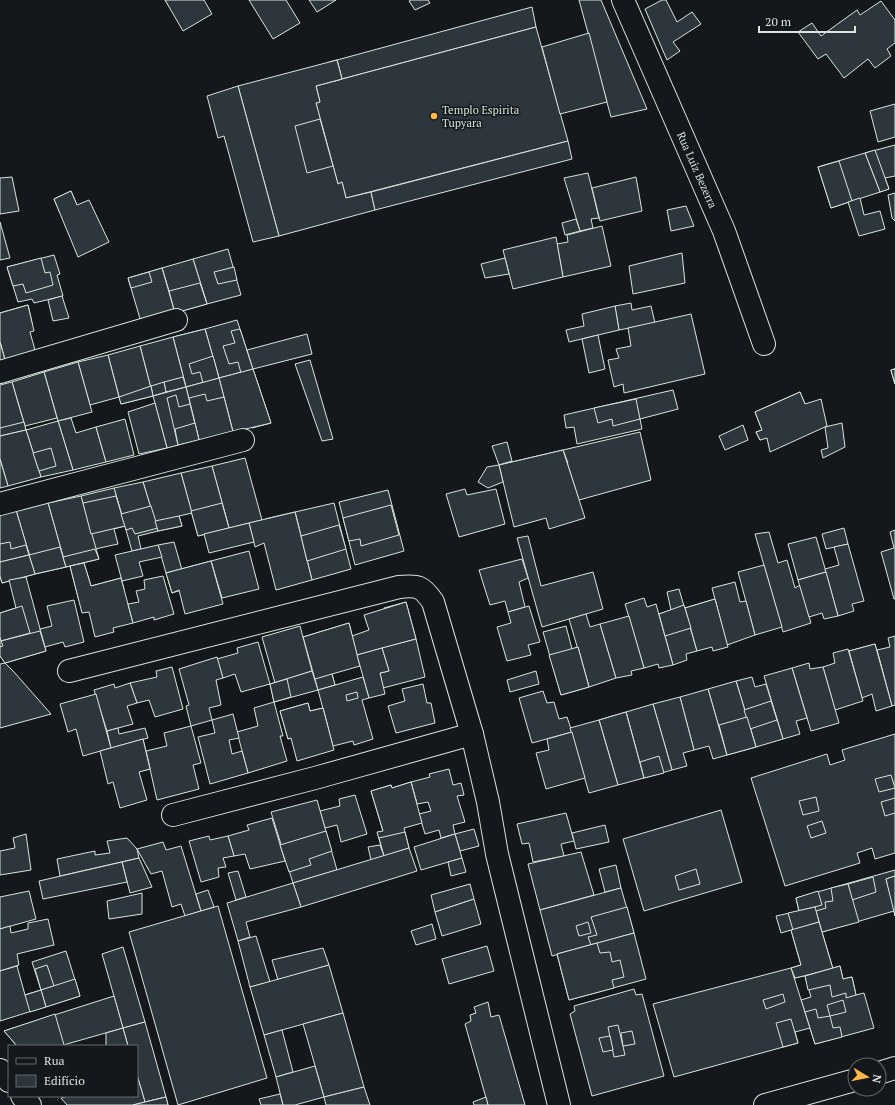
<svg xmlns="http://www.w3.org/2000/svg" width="895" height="1105" font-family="'PT Serif',serif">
	<rect width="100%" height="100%" fill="#14181c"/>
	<g fill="#2c363c" stroke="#d8e6dc">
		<polygon points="165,0 177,0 169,6"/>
		<polygon points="165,0 204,0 212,14 183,31"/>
		<polygon points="249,0 286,0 300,23 273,39"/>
		<polygon points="309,0 336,0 317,12"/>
		<polygon points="411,0 428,0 430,3 415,10 409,1"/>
		<polygon points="579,0 601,0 647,109 611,117"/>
		<polygon points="662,0 666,0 677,22 692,12 701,24 673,42 680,51 667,60 645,9"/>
		<polygon points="881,1 895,20 895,43 887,49 891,56 875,68 868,59 844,78 826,54 818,59 798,32 812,23 821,36 857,10 860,15"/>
		<polygon points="532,7 536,27 342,79 337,60"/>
		<polygon points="536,27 568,141 346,198 342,182 338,184 320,119 316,103 320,102 316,86"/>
		<polygon points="589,33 607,102 560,114 542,47"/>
		<polygon points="337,60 342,79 335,81 329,62"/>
		<polygon points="337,60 342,79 316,86 320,102 316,103 338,184 342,182 346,198 371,192 375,210 279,236 238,86"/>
		<polygon points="238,86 279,236 253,242 224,136 218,138 207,96"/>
		<polygon points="895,104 895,137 878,142 870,111"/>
		<polygon points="320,119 333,166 307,173 295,126"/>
		<polygon points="568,141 572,159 375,210 371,192"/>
		<polygon points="895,145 895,176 885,178 889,189 880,192 865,153"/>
		<polygon points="875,150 889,189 880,192 865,153"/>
		<polygon points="865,153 880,192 831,208 818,167"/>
		<polygon points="839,161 852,201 831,208 818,167"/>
		<polygon points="588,173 599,218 591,219 593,228 580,231 564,178"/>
		<polygon points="12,177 19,211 0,214 0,178"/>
		<polygon points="636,177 642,211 600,221 592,188"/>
		<polygon points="71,191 77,205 60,213 54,199"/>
		<polygon points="71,191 77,205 89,200 109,242 78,257 54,199"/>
		<polygon points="895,193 895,221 892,218 888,195"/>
		<polygon points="860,198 864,215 880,211 885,229 859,236 848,202"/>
		<polygon points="686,206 694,226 671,231 667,210"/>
		<polygon points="576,219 580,231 565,235 562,223"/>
		<polygon points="0,222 10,258 0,260"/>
		<polygon points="602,226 611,266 563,277 557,244 568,242 567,235"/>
		<polygon points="556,237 563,277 513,289 503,250"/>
		<polygon points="228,249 241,295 207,304 193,259"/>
		<polygon points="682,253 685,283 633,294 629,266"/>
		<polygon points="54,255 60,274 57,275 63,296 34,303 32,299 18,302 7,267"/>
		<polygon points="41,258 45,273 50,272 53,285 26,293 23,284 13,286 7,267"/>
		<polygon points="505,258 509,274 485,278 481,264"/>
		<polygon points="193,259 207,304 175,313 162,268"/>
		<polygon points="234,267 237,280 218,284 214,272"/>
		<polygon points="162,268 173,304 150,310 143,284 152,282 149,272"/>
		<polygon points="162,268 175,313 141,322 128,278"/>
		<polygon points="149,272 152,282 131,288 128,278"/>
		<polygon points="200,283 207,304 175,313 169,291"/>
		<polygon points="62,296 69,318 53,321 48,300"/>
		<polygon points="631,303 632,310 651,306 655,323 619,330 615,306"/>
		<polygon points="28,305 32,323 11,329 12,332 0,335 0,313"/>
		<polygon points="28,305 34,331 30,332 35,350 5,360 0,342 0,313"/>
		<polygon points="615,306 619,330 569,342 566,330 584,326 582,314"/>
		<polygon points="691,314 705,374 624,393 623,384 614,387 608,360 619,358 616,349 631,346 628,328"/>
		<polygon points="237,320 253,369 219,378 205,329"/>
		<polygon points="205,329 211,353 179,362 173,337"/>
		<polygon points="205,329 219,378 186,387 173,337"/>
		<polygon points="240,329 253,369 241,373 238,362 229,364 223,346 235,343 231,331"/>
		<polygon points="307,334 312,354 253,369 247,350"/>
		<polygon points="598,335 605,369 589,373 582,339"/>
		<polygon points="173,337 186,387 153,396 140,346"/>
		<polygon points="0,342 5,360 0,361"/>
		<polygon points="0,342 5,360 0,361"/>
		<polygon points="140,346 153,396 121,404 108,355"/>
		<polygon points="108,355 119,397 90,405 78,362"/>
		<polygon points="213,356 219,378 203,383 200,372 192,374 189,364"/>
		<polygon points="310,360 333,439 322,441 295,364"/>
		<polygon points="78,362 92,412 58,421 44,372"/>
		<polygon points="253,369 271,423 252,428 243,399 226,404 223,394 245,388 241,373"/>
		<polygon points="253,369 271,423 233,432 219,378"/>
		<polygon points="895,369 895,384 891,370"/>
		<polygon points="895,369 895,384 891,370"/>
		<polygon points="895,369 895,384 891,370"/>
		<polygon points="44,372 57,418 25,426 12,382"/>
		<polygon points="183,377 186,387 166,392 164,382"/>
		<polygon points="219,378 233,432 199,440 186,387"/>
		<polygon points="12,382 26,430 0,436 0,385"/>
		<polygon points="164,382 166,392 153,396 151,386"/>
		<polygon points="151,386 153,396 121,404 119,397"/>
		<polygon points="186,387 199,440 167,448 153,396"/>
		<polygon points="673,390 678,409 640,419 642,429 577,444 574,427 566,428 564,415"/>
		<polygon points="800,392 811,418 760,440 756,432 762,430 755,412"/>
		<polygon points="800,392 805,404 821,399 827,426 770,452 767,438 760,440 756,432 762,430 755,412"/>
		<polygon points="205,394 207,401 224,397 233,432 199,440 189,398"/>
		<polygon points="176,395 179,407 190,404 199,440 178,445 167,398"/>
		<polygon points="636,399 640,419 613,426 612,419 598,423 594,408"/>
		<polygon points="155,403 167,448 139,454 128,412"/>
		<polygon points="71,418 76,433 96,427 106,462 73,470 58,421"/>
		<polygon points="125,419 134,455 106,462 96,427"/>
		<polygon points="58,421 73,470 41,477 26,430"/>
		<polygon points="24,422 26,430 0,436 0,428"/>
		<polygon points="195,423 199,440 178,445 175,429"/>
		<polygon points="842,423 845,447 823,458 821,450 828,448 825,427"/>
		<polygon points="743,425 748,440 725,450 719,436"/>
		<polygon points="26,430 41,477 8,486 0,459 0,436"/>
		<polygon points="640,432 651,480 579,500 563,450"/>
		<polygon points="507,442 512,461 499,465 492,446"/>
		<polygon points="51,448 56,466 39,471 33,453"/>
		<polygon points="563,450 568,463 503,482 499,465"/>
		<polygon points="563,450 585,518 549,529 546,518 514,527 499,465"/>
		<polygon points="245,458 262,520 229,528 212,466"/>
		<polygon points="0,459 8,486 0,488"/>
		<polygon points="499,465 503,482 488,488 478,482 487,467"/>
		<polygon points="212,466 229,528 198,536 181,473"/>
		<polygon points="181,473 192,513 179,516 182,526 158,531 143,482"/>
		<polygon points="143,482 158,531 138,536 141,549 132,551 114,488"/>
		<polygon points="114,488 125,526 114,529 118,544 95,549 81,496"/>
		<polygon points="465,489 467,495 496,489 505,524 459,537 446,494"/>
		<polygon points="388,490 404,551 355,565 339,502"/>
		<polygon points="81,496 99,559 66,567 48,503"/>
		<polygon points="116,496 125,526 91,534 83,503"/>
		<polygon points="48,503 66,567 35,574 16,510"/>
		<polygon points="222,503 229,528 198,536 191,511"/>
		<polygon points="334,503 351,569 312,580 295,512"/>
		<polygon points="391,505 399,535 361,546 360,539 349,541 343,518"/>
		<polygon points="151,506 158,528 135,534 132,528 126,530 121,514"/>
		<polygon points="16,510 35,574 2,583 0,576 0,514"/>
		<polygon points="295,512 299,528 269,537 265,519"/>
		<polygon points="295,512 312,580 276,590 264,543 255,547 249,523"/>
		<polygon points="179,516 182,526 158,531 155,521"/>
		<polygon points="249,523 254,542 209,553 204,534"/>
		<polygon points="339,525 346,549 307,561 301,536"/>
		<polygon points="844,528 848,544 826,549 822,534"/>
		<polygon points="895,530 895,599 894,599 881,552 894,548 890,532"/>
		<polygon points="769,532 778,563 787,560 795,588 800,585 811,623 783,632 755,534"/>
		<polygon points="528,536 541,586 593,572 603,609 542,627 517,538"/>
		<polygon points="816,537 826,572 798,580 788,544"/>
		<polygon points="10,542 11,549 26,545 29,555 0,562 0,544"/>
		<polygon points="174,542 182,570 166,573 158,545"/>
		<polygon points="848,544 864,601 852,604 854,611 838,616 825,569 839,565 834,547"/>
		<polygon points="158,545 162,557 139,562 143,576 122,581 115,555"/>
		<polygon points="60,547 66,567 35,574 29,555"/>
		<polygon points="95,549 99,559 66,567 63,557"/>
		<polygon points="249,551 259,589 222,598 211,561"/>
		<polygon points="29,555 35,574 2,583 0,576 0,562"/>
		<polygon points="522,559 528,578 519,582 525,607 508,612 505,601 490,605 479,570"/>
		<polygon points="211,561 216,579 172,593 166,573"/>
		<polygon points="211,561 223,604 185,614 179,590 172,593 166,573"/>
		<polygon points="84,563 91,586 121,578 124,589 79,601 70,566"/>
		<polygon points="84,563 91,586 121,578 133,623 113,628 114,632 95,637 89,612 82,613 70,566"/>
		<polygon points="764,565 782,627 755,635 738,572"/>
		<polygon points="826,572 838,616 824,619 822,613 809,617 798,580"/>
		<polygon points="163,576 174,614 154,620 154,617 133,623 128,604 139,602 136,591 145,589 144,580"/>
		<polygon points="26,577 46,651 5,663 0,656 0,613 16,608 9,580"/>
		<polygon points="735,582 740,602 746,601 755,635 727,645 712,588"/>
		<polygon points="679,589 697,651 686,654 687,660 673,665 659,614 671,610 667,592"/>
		<polygon points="644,598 647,607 656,604 673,665 659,668 658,664 644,668 625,604"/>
		<polygon points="715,599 721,622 692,632 685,608"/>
		<polygon points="715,599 728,647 713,651 712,647 697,651 685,608"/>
		<polygon points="74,600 84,642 65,647 63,642 45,647 40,629 52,626 47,606"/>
		<polygon points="406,602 416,639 394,645 384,608"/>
		<polygon points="406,602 416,639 357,655 352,636 369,630 364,615"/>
		<polygon points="684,605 691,628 665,636 659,614"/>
		<polygon points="22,606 30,633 1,641 0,637 0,613"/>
		<polygon points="529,606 540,642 528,645 531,655 507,661 497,627 511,623 508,612"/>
		<polygon points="586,614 590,627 600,624 616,678 589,687 569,619"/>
		<polygon points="629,616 644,668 631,671 632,675 616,678 600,624"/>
		<polygon points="349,623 353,639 307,652 303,637"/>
		<polygon points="349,623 360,666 332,674 335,685 318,690 303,637"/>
		<polygon points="300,626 312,671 275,683 262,637"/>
		<polygon points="566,626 572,649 578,647 589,687 561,695 543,632"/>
		<polygon points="40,631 46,651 5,663 0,656 0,647 3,646 1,641"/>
		<polygon points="895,636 895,705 892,706 877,650 890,647 888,638"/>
		<polygon points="416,639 425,677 383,688 380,673 389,671 382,648"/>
		<polygon points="258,642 270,684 241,692 235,674 223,678 217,659 238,653 237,648"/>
		<polygon points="875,644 883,673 857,681 849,651"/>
		<polygon points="875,644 892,706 876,711 872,694 862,698 849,651"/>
		<polygon points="578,647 589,687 561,695 549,655"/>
		<polygon points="382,648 389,671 380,673 385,694 369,698 357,655"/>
		<polygon points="848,649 863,701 835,710 823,667 835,663 833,653"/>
		<polygon points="217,657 223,678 216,680 221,705 209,708 212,720 191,726 186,706 189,705 179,669"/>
		<polygon points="5,663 14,672 51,714 0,728 0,664"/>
		<polygon points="809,663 810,669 823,667 839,723 811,731 792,668"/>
		<polygon points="172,667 183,709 155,717 149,700 137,703 130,683 157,677 156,671"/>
		<polygon points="792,668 807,718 796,721 800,734 783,739 764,676"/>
		<polygon points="312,671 318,690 274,702 270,684"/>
		<polygon points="536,671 539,684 510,692 507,680"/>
		<polygon points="332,674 335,685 318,690 315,679"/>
		<polygon points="363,677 369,698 362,700 373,739 354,745 353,741 333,746 318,690"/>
		<polygon points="752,677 755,687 766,684 783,739 756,747 736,681"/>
		<polygon points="287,679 291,697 274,702 270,684"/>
		<polygon points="736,681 756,747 727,755 708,689"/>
		<polygon points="130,683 137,703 127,706 133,724 107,731 94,690 114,684 115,688"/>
		<polygon points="423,684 427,703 431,703 435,723 396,733 388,706 405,701 402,689"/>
		<polygon points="708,689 727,755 713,759 709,746 694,750 680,697"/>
		<polygon points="543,691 547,703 554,702 559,719 567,717 572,732 532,743 519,698"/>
		<polygon points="357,692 358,698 347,701 346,695"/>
		<polygon points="96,694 111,748 83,756 76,729 68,732 60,704"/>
		<polygon points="680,697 694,750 683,753 687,766 672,770 653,704"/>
		<polygon points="771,701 777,720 750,729 744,710"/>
		<polygon points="274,702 283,736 280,736 287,761 248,773 237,732 258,726 254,708"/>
		<polygon points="308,703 310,711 323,708 328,727 288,739 280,711"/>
		<polygon points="308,703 310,711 323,708 334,750 297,761 291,738 288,739 280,711"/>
		<polygon points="653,704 672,770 644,778 626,712"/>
		<polygon points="626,712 636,749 610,757 599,720"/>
		<polygon points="626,712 644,778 618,785 599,720"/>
		<polygon points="233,714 239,738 229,740 232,754 242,751 248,773 210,784 198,737 215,733 212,720"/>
		<polygon points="747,717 756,747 727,755 719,725"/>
		<polygon points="599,720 618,785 589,793 570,728"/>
		<polygon points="191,726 201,763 193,765 199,789 157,800 146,751 167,746 164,733"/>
		<polygon points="118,728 119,734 145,728 148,738 111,748 107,731"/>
		<polygon points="572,732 585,778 546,789 536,753 549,750 547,739"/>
		<polygon points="895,734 895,853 875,859 872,848 857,853 860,863 785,886 751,778 827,754 830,765 845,760 842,750"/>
		<polygon points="143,739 150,769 137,772 131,743"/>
		<polygon points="143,739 150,769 139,772 147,800 120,808 113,782 108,784 100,751"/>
		<polygon points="659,756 664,773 644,778 640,762"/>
		<polygon points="449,769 453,785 461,783 464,795 457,796 465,822 453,825 455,834 441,838 439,830 425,834 419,814 431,811 428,802 417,804 411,782 430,777 429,774"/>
		<polygon points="891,775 895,788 879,792 875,779"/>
		<polygon points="411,782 417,804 406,807 409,817 402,819 404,825 383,831 371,791 391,785 392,788"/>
		<polygon points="411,782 422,823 404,828 409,848 384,856 377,832 383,831 371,791 391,785 392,788"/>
		<polygon points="355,795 367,834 341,842 337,825 325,828 320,811 340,806 339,799"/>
		<polygon points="816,797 819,811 803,815 799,801"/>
		<polygon points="895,798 895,813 885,816 881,802"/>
		<polygon points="317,800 337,870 293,883 271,812"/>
		<polygon points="721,810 742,882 644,911 623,839"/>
		<polygon points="566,813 574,841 561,844 564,856 533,862 529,843 522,844 517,824"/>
		<polygon points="272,818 285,861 250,869 245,854 234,856 228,836 249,830 247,825"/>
		<polygon points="822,821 826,833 811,838 807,826"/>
		<polygon points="605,825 609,842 576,849 572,833"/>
		<polygon points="474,829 479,846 460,851 455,834"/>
		<polygon points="326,831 332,851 309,859 311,865 289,872 280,845"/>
		<polygon points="405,832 409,848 384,856 379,838"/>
		<polygon points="26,834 31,870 0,875 0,851 15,848 13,838"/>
		<polygon points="455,834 462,858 421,870 414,847"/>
		<polygon points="209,836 210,840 228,836 234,856 223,858 226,867 218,868 219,877 201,882 189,841"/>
		<polygon points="127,838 137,849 139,858 60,876 57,859 95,851 95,855 110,853 107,841"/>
		<polygon points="163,842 166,850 181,846 201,911 185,916 181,904 172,907 162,871 151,874 137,849"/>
		<polygon points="380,845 384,856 371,860 368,847"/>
		<polygon points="409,848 417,871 301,907 293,883"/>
		<polygon points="581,852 594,895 540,910 528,864"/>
		<polygon points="139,858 152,887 130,893 122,862"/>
		<polygon points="462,858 466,872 451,876 448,862"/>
		<polygon points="122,862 127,882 43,899 39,881"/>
		<polygon points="616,865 621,888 605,892 599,869"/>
		<polygon points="696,869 700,884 679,890 675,876"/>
		<polygon points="895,870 895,916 894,911 822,932 833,969 795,978 791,968 801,965 791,930 781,933 776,916 799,911 796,898"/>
		<polygon points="238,871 246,897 236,900 228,873"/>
		<polygon points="895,876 895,900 892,901 886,879"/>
		<polygon points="895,876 895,916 886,879"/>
		<polygon points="873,877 876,892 852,900 848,884"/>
		<polygon points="293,883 301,907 246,922 250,937 238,941 227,903"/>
		<polygon points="470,884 474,899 435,912 431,895"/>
		<polygon points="848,884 859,922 822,932 816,911 826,908 825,902 833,901 831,888"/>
		<polygon points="621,888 634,933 552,956 540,910"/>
		<polygon points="208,890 214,907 201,911 196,894"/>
		<polygon points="29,891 36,919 0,929 0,897"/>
		<polygon points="818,891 822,905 799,911 796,898"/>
		<polygon points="142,893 142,914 109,919 107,901"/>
		<polygon points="474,899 481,924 442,936 435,912"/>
		<polygon points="218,906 267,1078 178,1105 129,932"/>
		<polygon points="627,907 634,933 591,945 588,937 597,935 591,917"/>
		<polygon points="815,907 819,922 793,930 788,913"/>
		<polygon points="48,919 54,945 17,954 19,965 0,971 0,929 10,926 11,933 28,929 28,923"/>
		<polygon points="588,922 591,933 579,936 576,926"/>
		<polygon points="819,922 833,969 795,978 791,968 801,965 791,930"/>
		<polygon points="432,924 436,939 416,945 411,931"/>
		<polygon points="634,933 646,979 569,1000 557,954"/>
		<polygon points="256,936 270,982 250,987 238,941"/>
		<polygon points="597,943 600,953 610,952 612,962 620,960 624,977 612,980 614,988 569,1000 557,954"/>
		<polygon points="487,946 494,971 449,984 442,959"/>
		<polygon points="123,947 145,1022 123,1028 102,954"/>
		<polygon points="323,948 329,965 278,980 272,960"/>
		<polygon points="66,951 80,996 0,1021 0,971 17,966 25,995 41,990 32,962"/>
		<polygon points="47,965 54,986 41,990 35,969"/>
		<polygon points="329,965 343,1013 264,1035 250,987"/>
		<polygon points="840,966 843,979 852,977 856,995 864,993 874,1028 815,1044 801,1000 811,997 805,976"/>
		<polygon points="840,966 843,979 852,977 856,995 846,998 846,993 832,997 830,985 808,990 805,976"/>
		<polygon points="791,968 810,1028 795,1032 798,1043 674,1077 653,1004"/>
		<polygon points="75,979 80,996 46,1007 41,990"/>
		<polygon points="634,989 636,995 642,994 664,1076 592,1096 570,1014 575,1011 574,1006"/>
		<polygon points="41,990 46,1007 30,1012 25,995"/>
		<polygon points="783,994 785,1002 766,1009 763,1000"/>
		<polygon points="114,996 123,1028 60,1046 17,1046 4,1031"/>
		<polygon points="843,1000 846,1012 830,1016 827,1005"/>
		<polygon points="488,1002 491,1017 499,1015 525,1105 488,1105 465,1024 471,1021 470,1015 476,1013 474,1007"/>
		<polygon points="816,1009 818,1018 830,1016 833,1028 840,1027 842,1037 815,1044 805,1012"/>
		<polygon points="343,1013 364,1087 324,1097 303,1024"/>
		<polygon points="55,1014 64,1045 60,1046 17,1046 4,1031"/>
		<polygon points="791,1019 798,1043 783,1047 776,1023"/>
		<polygon points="145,1022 166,1097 145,1102 137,1075 137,1046 128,1046 123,1028"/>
		<polygon points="618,1025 625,1055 614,1057 608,1027"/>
		<polygon points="123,1028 128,1046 106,1046 106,1033"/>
		<polygon points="282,1030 293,1072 276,1077 264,1035"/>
		<polygon points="632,1031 635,1044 623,1046 621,1033"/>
		<polygon points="610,1036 613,1050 603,1052 599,1038"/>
		<polygon points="315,1066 324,1097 295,1105 283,1105 276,1077"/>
		<polygon points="137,1075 145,1102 133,1105 67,1105 61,1098 68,1096 137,1096"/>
		<polygon points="364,1087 370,1105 326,1105 324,1097"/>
		<polygon points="280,1094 283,1105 261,1105 259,1099"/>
		<polygon points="166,1097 168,1105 146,1105 145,1102"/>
		<polygon points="166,1097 168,1105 133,1105 145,1102"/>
		<polygon points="486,1097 488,1105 474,1105 473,1102"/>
	</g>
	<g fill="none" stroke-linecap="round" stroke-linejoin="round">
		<defs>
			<g id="street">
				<polyline points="623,0 724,231 764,344"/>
				<polyline points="0,372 176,320"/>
				<polyline points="0,504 243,440"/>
				<path d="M69 671 399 587C418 585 422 586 433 602L472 734 488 802 497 854 559 1105"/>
				<polyline points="173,815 315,778 472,734"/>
				<polyline points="879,1073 895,1068"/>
				<polyline points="765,1105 855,1080"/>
			</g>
			<g id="primary">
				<polyline points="0,1070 9,1081"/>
				<polyline points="22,1096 30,1105"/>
			</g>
		</defs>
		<use href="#street" stroke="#d8e6dc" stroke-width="24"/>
		<use href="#primary" stroke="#d8e6dc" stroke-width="24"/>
		<use href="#street" stroke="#14181c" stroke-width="22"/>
		<use href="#primary" stroke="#14181c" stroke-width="22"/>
	</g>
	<circle fill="#ffb74d" stroke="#14181c" stroke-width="1.5" cx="434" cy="116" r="4"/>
	<g text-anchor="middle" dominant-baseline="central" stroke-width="3" stroke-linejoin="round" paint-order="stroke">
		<g font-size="11" fill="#d8e6dc" stroke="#14181c" text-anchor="start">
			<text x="442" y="110">Templo Espirita<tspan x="442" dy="13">Tupyara</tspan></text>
		</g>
		<g font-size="11" fill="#d8e6dc" stroke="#14181c">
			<text transform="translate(697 170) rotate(66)">Rua Luiz Bezerra</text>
		</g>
	</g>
	<rect x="8" y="1045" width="130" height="52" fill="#14181c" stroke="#626a69"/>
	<rect x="16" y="1058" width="20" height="6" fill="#14181c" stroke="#626a69"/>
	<text x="44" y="1065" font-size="12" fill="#d8e6dc">Rua</text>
	<rect x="16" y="1075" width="20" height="12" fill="#2c363c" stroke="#626a69"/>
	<text x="44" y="1085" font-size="12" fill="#d8e6dc">Edifício</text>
	<g transform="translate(867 1077) rotate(100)"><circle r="19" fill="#14181c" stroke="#626a69"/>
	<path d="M0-3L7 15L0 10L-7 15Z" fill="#ffb74d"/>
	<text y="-6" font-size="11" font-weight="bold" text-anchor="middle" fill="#d8e6dc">N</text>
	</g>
	<path d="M759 26v6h96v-6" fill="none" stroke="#d8e6dc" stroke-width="2"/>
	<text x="765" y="26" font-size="12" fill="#d8e6dc" stroke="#14181c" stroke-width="3" paint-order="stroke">20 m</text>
</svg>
